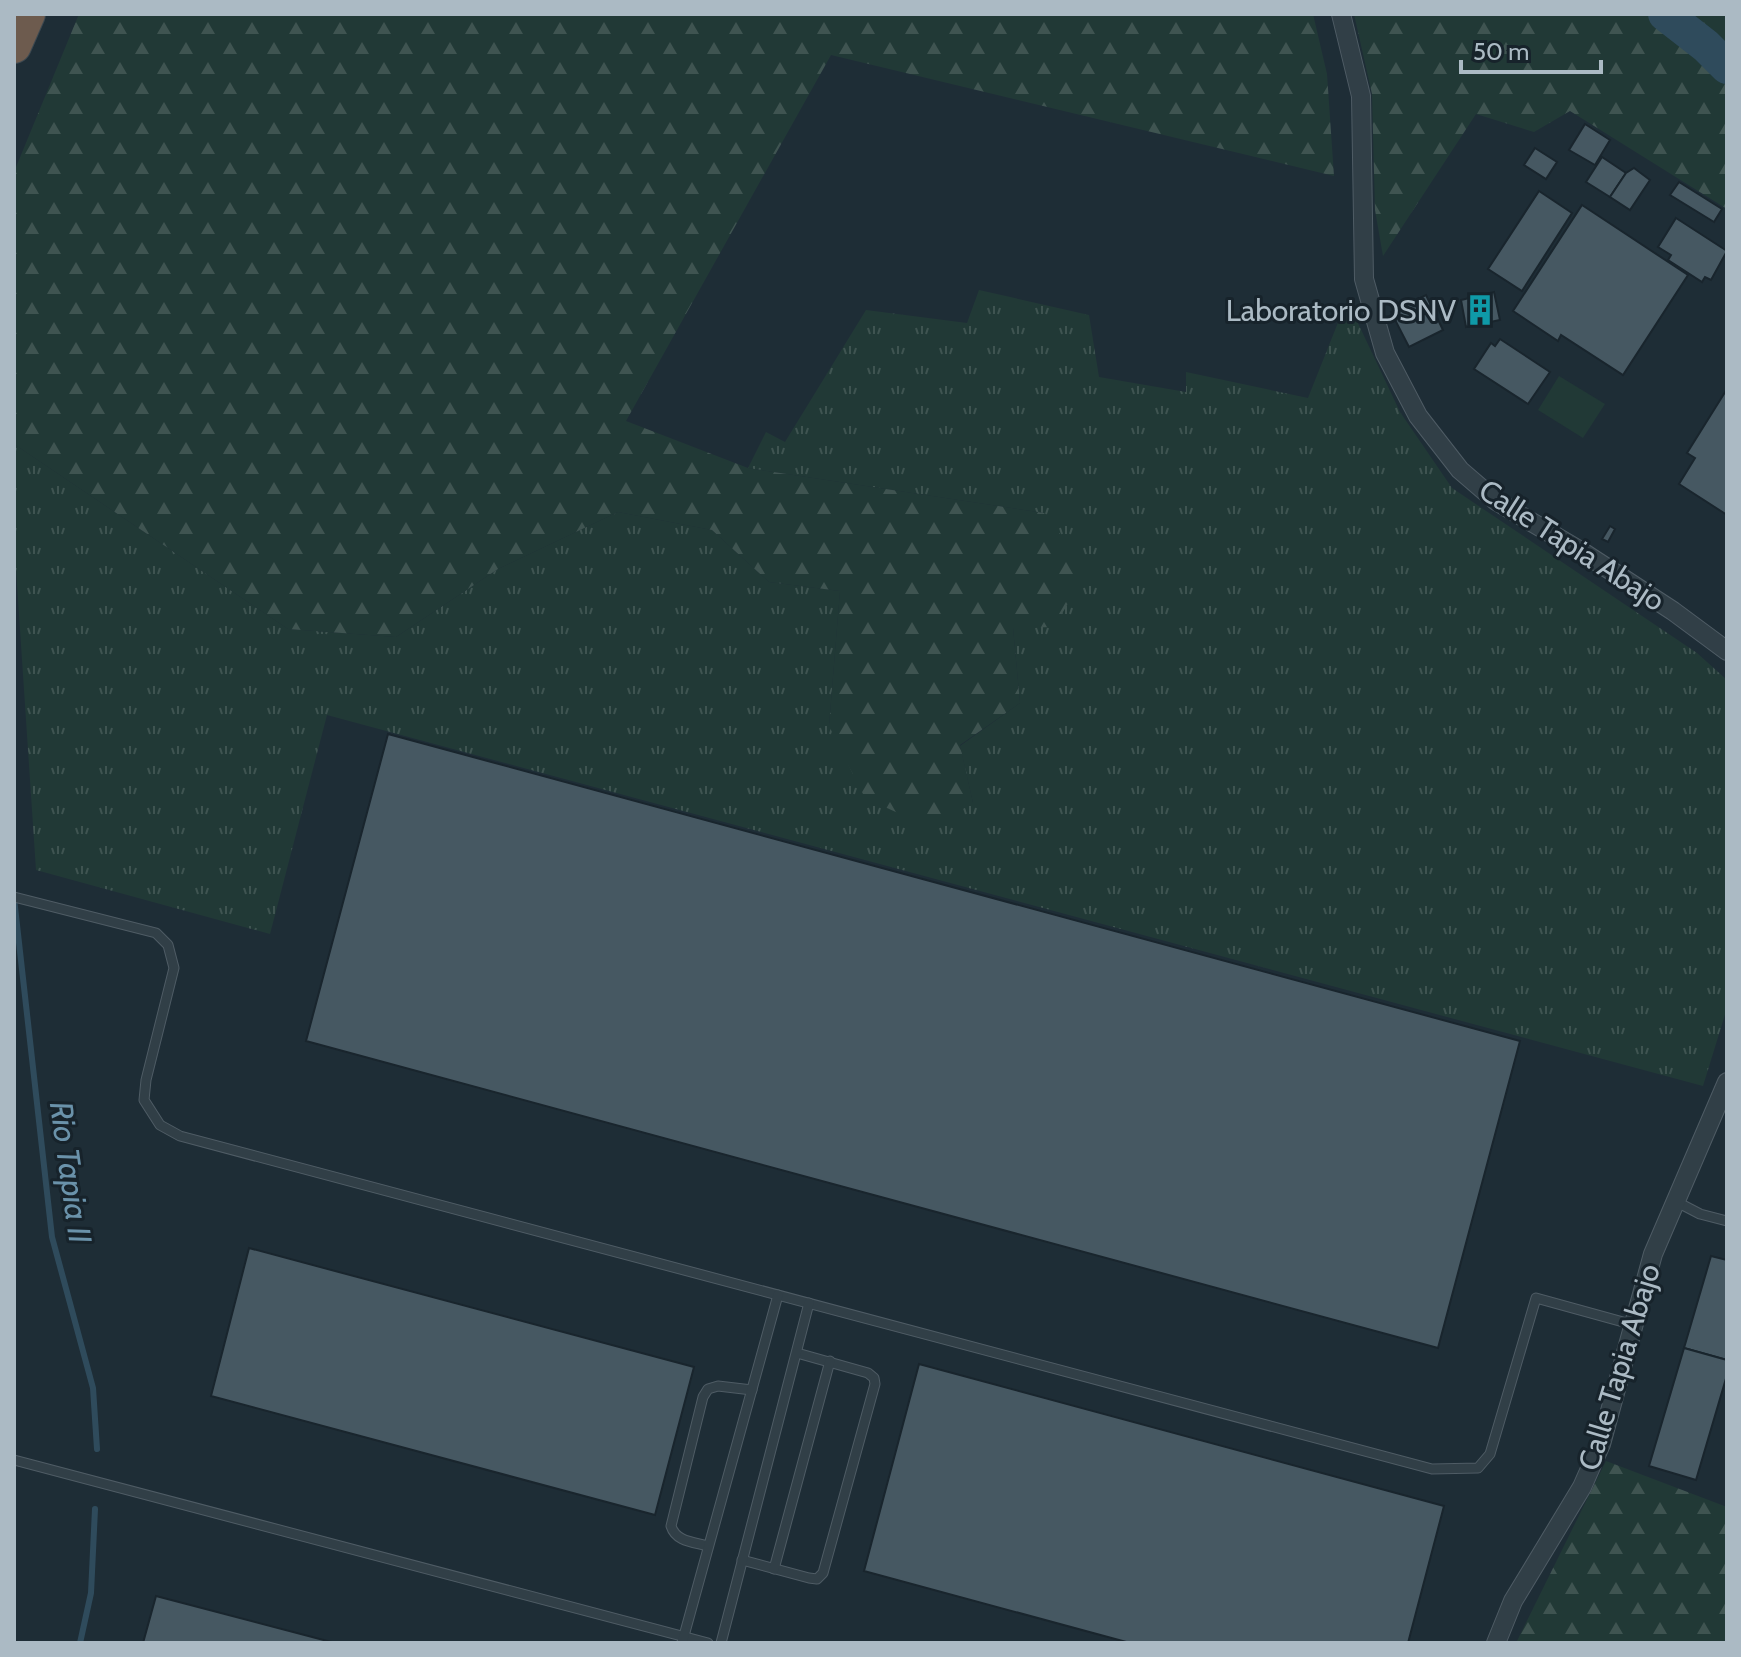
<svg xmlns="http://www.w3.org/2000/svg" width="1741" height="1657" font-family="Cabin,sans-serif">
	<defs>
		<pattern id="grass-tufts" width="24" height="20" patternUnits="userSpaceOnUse" patternTransform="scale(2)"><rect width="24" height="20" fill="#213936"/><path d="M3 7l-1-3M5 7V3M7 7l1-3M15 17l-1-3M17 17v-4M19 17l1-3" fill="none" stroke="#3f5451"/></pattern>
		<pattern id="forest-firs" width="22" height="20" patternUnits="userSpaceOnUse" patternTransform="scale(2)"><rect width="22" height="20" fill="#213936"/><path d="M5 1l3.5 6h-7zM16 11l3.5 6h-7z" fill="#3f5451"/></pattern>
	</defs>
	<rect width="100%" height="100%" fill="#1e2d36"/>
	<polygon fill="url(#grass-tufts)" points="979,290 1089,315 1099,377 1186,392 1186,372 1308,398 1347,300 1400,412 1452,488 1697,653 1727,680 1727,1008 1703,1086 327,715 270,934 36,870 14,539 14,444 288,629 396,637 498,569 618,512 712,530 769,582 840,591 829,726 973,803 960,746 1020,703 1013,628 1044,513 748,468 766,432 785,442 866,310 967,323"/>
	<g fill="url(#forest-firs)">
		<polygon points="79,14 1313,14 1327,74 1334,176 831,55 626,421 748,468 1044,513 1088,570 1054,627 1013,628 1020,703 960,745 973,803 931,828 865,798 829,726 840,591 769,582 712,530 618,512 498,569 396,637 288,629 14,444 14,172"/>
		<polygon points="1354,14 1727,14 1727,209 1570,111 1534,132 1476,114 1383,256 1375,210 1372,94"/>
		<polygon points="1606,1461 1727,1507 1727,1643 1516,1643"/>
	</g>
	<polygon fill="#213936" points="1559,376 1605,404 1583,438 1538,410"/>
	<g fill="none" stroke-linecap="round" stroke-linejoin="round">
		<g stroke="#2f4b5c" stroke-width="6">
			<polyline points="14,898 52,1237 93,1388 97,1449"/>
			<polyline points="80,1643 91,1593 95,1509"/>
		</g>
		<polyline stroke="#2f4b5c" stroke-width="34" points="1665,14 1706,46 1727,67"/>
	</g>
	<g fill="#465862" stroke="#19252d" stroke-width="2">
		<polygon points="1585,124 1610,140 1595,165 1569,150"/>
		<polygon points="1535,148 1557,162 1546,179 1524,165"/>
		<polygon points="1602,157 1626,173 1610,197 1586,182"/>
		<polygon points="1634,168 1650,180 1630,210 1610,197 1626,173"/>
		<polygon points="1679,182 1722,209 1714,222 1670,195"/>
		<polygon points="1539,191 1572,213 1522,291 1488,269"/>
		<polygon points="1582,205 1688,275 1623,375 1561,335 1558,341 1513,311"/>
		<polygon points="1676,218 1727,251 1711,280 1705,277 1702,282 1668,260 1671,255 1658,247"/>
		<polygon points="1494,292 1500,320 1466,327 1461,300"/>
		<polygon points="1426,295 1443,330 1409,347 1391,312"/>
		<polygon points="1500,339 1550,372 1528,404 1474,369 1491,343 1495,346"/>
		<polygon points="1727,389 1727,515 1679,484 1695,458 1687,453"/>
		<polygon points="1610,526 1615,529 1608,542 1602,539"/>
		<polygon points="388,734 1520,1041 1438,1348 306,1041"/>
		<polygon points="249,1248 694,1367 655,1515 211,1396"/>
		<polygon points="1711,1256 1727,1260 1727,1360 1684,1348"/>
		<polygon points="1684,1348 1727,1360 1727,1375 1696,1480 1649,1466"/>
		<polygon points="919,1364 1444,1506 1408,1643 1130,1643 864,1571"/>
		<polygon points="156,1596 335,1643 143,1643"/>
	</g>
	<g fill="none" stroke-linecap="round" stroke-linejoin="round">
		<defs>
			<g id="service">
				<polyline points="14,897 156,933 168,945 174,968 146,1080 144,1100 160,1125 180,1136 1432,1469 1478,1468 1490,1454 1536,1298 1634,1325"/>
				<polyline points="1675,1201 1700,1214 1727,1221"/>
				<polyline points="14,1460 708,1643"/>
				<path d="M708 1546C694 1542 676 1542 671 1526L703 1397 708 1389 718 1386 752 1390"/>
				<polyline points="742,1560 809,1578 817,1579 823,1573 875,1384 874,1378 868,1373 797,1353"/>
				<polyline points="774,1569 830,1361"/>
				<polyline points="682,1643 778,1295"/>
				<polyline points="721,1643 809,1303"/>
			</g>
			<g id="minor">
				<polyline points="1341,14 1361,96 1364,279 1385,353 1418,416 1460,470 1496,501 1584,553 1673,611 1727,651"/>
				<polyline points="1496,1643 1513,1601 1582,1487 1601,1444 1653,1254 1727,1082"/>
			</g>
			<polyline id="motorway" points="14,46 28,14"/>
		</defs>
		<use href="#service" stroke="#4f5c65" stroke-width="11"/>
		<use href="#minor" stroke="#4f5c65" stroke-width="20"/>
		<use href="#motorway" stroke="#3c4951" stroke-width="36"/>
		<use href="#service" stroke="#313f47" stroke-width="9"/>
		<use href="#minor" stroke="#313f47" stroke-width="18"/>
		<use href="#motorway" stroke="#6d5b4e" stroke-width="34"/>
	</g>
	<defs>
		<symbol id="building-bare" viewBox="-9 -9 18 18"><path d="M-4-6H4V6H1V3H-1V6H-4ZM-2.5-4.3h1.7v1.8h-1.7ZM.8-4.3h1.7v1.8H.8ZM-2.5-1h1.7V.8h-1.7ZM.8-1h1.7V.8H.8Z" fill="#0f9aa8" stroke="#17232b" stroke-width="2.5" paint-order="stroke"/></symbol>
	</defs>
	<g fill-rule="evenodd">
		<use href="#building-bare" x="1458" y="288" width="44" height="44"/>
	</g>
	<g text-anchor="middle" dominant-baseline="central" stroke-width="6" stroke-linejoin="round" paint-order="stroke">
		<g font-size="30" fill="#abbac4" stroke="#17232b" text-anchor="end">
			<text x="1456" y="310">Laboratorio DSNV</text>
		</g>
		<g font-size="30" fill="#abbac4" stroke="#17232b">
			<text transform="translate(1572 545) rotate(33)">Calle Tapia Abajo</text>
			<text transform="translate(1619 1367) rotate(-73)">Calle Tapia Abajo</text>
		</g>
		<g font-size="32" font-style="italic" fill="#6a92aa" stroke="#17232b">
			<text transform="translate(71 1172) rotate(82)">Rio Tapia II</text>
		</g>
	</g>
	<rect width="1741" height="1657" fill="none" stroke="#abbac4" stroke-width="32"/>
	<path d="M1461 60v12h140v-12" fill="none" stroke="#abbac4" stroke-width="4"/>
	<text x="1473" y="60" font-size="24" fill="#abbac4" stroke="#17232b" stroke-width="6" paint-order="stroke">50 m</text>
</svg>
